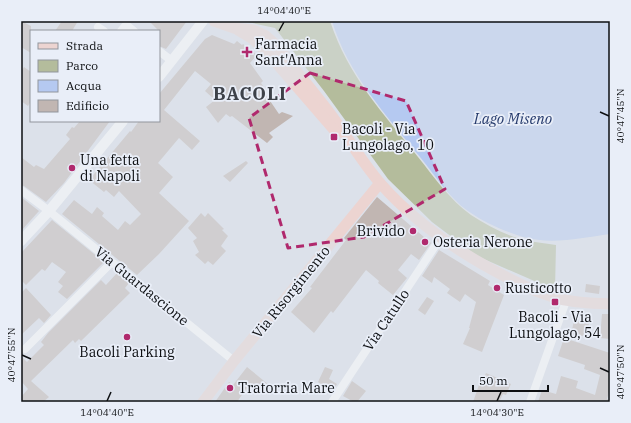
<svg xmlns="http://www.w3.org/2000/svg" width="631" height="423" font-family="'IBM Plex Serif',serif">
	<rect width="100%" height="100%" fill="#dce1ea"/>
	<path fill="#b4bc9c" d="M243 21H330C348 76 383 113 418 157 434 177 450 200 471 215 486 225 504 234 520 239 532 242 545 243 556 245L555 290 477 256 432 222 388 179 324 91 275 28Z"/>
	<path fill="#b5c9f1" d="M332 21H610V234C581 238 552 245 523 237 504 231 485 223 468 211 449 198 435 175 420 157 386 115 348 74 332 21Z"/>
	<g fill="#c1b6b2">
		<polygon points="21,21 31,26 31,53 21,47"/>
		<polygon points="62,21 78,21 72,31 55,31"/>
		<polygon points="149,21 187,21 166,49 159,46 159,31"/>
		<polygon points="212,35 234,44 237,41 242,45 243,44 257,55 250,63 263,81 261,83 266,90 264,92 279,114 282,112 293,116 269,133 273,137 267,143 232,116 230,117 226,114 218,123 206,107 215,100 205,91 211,84 195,71 164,110 200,141 192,150 179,138 158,163 173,177 159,193 189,221 159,254 137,275 62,214 74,200 92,214 97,207 104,213 102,216 118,230 125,221 130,225 141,214 119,191 114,197 106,190 104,192 89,180 130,131 131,132 139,121 159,121 159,94 205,39"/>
		<polygon points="24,67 31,72 31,101 28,106 21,101 21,72"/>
		<polygon points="80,121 110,121 64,183 46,202 24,186 21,185 21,157 34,167 36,165 44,169 70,139 66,135 72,127 74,128"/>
		<polygon points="246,161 248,163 230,182 223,176"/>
		<polygon points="21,197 39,211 21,231"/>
		<polygon points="377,197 431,243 419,260 411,254 398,270 407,278 393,295 378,283 379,281 366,270 333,313 331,311 314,333 291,312 312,288 310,287 346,240 344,238"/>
		<polygon points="201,213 205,217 208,213 224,229 222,230 228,236 221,246 226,251 213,265 208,261 205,264 195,255 199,252 193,241 197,238 188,228"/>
		<polygon points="52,220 104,262 67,299 58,292 63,286 58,282 66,272 52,262 45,271 42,269 26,285 21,280 21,253"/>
		<polygon points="439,250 490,281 488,285 504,295 482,352 463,344 470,328 469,328 476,302 465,294 460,302 447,293 450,289 434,277 432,283 422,276"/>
		<polygon points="117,273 129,283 125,288 130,293 81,341 79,339 75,343 73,340 31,381 49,397 43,402 21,402 21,397 28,389 21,381 21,356 27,362 44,345 41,342 48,333 101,280 106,285"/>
		<polygon points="586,284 600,286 599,294 585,292"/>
		<polygon points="26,288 51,315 44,323 39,318 21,335 21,293"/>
		<polygon points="427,297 434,301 425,315 418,310"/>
		<polygon points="602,314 610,314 610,339 600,338"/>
		<polygon points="574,320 589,324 585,336 571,335"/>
		<polygon points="564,338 610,353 610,389 607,399 610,400 610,402 538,402 542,390 556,394 561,376 578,381 576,388 595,395 600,375 584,369 585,365 558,356"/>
		<polygon points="247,367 269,385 264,392 250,383 237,402 215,402 229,382 233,385"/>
		<polygon points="325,367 333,370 329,379 337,384 333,391 318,382"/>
		<polygon points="486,373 511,384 506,395 503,394 499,402 473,402 479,385 480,386"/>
		<polygon points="352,381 366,391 357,402 354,402 343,396"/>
	</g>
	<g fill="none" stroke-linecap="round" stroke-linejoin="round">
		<g stroke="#fff" stroke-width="8">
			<polyline points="98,27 104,31"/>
			<polyline points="121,31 125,26 129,27 134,31"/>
			<polyline points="159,51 172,61"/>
			<polyline points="21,190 49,211 234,361"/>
			<polyline points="25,349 112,262"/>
			<polyline points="332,402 441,237"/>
			<polyline points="530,402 566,301"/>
		</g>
		<g stroke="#fff" stroke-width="10">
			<polyline points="159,77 203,21"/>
			<polyline points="21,241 49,211 123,121"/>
		</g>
		<g stroke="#ecd4d1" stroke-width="11">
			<path d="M214 21 234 28 253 30 266 36 276 45C294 69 314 92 332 116 348 138 362 162 380 183 415 223 461 254 508 278 523 286 540 293 556 298 573 303 592 303 610 304"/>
			<polyline points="238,30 253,39 271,57 335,131"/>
			<polyline points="203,402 234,361 380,183"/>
		</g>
	</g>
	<path d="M0 0H631V423H0ZM310 73 406 101 445 189 364 237 288 248 249 118Z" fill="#dce1ea" fill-opacity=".55" fill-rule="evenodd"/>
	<path fill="none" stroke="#b0296d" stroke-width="3" stroke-dasharray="8 5" stroke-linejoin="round" d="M310 73 406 101 445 189 364 237 288 248 249 118Z"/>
	<path fill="none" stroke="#0d0f12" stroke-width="1.5" d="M279 31 284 22M600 112 609 116M22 355 31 359M600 368 609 372M107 401 111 392M497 401 501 392"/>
	<g fill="#b0296d" stroke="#e9eef8" stroke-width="1.5">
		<path d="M245 46h4v4h4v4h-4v4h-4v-4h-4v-4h4z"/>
		<rect x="330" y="133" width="8" height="8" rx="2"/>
		<circle cx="72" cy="168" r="4"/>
		<circle cx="413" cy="231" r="4"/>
		<circle cx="425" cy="242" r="4"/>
		<circle cx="497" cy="288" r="4"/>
		<rect x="551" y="298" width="8" height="8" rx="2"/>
		<circle cx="127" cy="337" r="4"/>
		<circle cx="230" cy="388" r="4"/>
	</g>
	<g text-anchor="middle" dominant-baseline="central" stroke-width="3.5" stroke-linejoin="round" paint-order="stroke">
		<g font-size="14" fill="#0d0f12" stroke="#e9eef8" text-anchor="start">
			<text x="255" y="44">Farmacia<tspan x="255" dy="16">Sant'Anna</tspan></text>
			<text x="342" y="129">Bacoli - Via<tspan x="342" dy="16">Lungolago, 10</tspan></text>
			<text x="80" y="160">Una fetta<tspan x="80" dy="16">di Napoli</tspan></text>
			<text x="405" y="231" text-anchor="end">Brivido</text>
			<text x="433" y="242">Osteria Nerone</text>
			<text x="505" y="288">Rusticotto</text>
			<text x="555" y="317" text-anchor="middle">Bacoli - Via<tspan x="555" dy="16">Lungolago, 54</tspan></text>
			<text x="127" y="352" text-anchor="middle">Bacoli Parking</text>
			<text x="238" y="388">Tratorria Mare</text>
		</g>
		<g font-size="14" fill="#0d0f12" stroke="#e9eef8">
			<text transform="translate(142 286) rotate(39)">Via Guardascione</text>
			<text transform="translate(291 292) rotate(-51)">Via Risorgimento</text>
			<text transform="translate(386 320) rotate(-56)">Via Catullo</text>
		</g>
		<g font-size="15" font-style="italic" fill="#253a6c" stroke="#e9eef8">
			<text x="513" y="118">Lago Miseno</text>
		</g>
		<g font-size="18" font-weight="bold" letter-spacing="1" fill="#3d4148" stroke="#e9eef8">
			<text x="250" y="93">BACOLI</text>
		</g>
	</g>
	<rect width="631" height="423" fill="none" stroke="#e9eef8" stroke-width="44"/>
	<rect x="30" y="30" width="130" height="92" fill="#e9eef8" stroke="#91959c"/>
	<rect x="38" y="43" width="20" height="6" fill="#ecd4d1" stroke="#91959c"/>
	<text x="66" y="50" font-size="12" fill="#0d0f12">Strada</text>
	<rect x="38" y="60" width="20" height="12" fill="#b4bc9c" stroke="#91959c"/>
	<text x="66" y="70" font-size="12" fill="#0d0f12">Parco</text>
	<rect x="38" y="80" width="20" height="12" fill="#b5c9f1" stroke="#91959c"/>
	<text x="66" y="90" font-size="12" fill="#0d0f12">Acqua</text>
	<rect x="38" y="100" width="20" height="12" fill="#c1b6b2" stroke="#91959c"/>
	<text x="66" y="110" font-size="12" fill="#0d0f12">Edificio</text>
	<path d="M473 385v6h75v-6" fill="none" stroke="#0d0f12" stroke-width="2"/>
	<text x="479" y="385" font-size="12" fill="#0d0f12" stroke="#e9eef8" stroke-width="3" paint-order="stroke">50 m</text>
	<rect x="22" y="22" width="587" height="379" fill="none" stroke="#0d0f12" stroke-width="1.5"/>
	<g font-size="10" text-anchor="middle" fill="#0d0f12">
		<text x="284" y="14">14°04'40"E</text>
		<text transform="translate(620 116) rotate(-90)" y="4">40°47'45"N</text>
		<text transform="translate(11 355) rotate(-90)" y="4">40°47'55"N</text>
		<text transform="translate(620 372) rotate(-90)" y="4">40°47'50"N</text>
		<text x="107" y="416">14°04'40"E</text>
		<text x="497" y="416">14°04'30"E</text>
	</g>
</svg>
